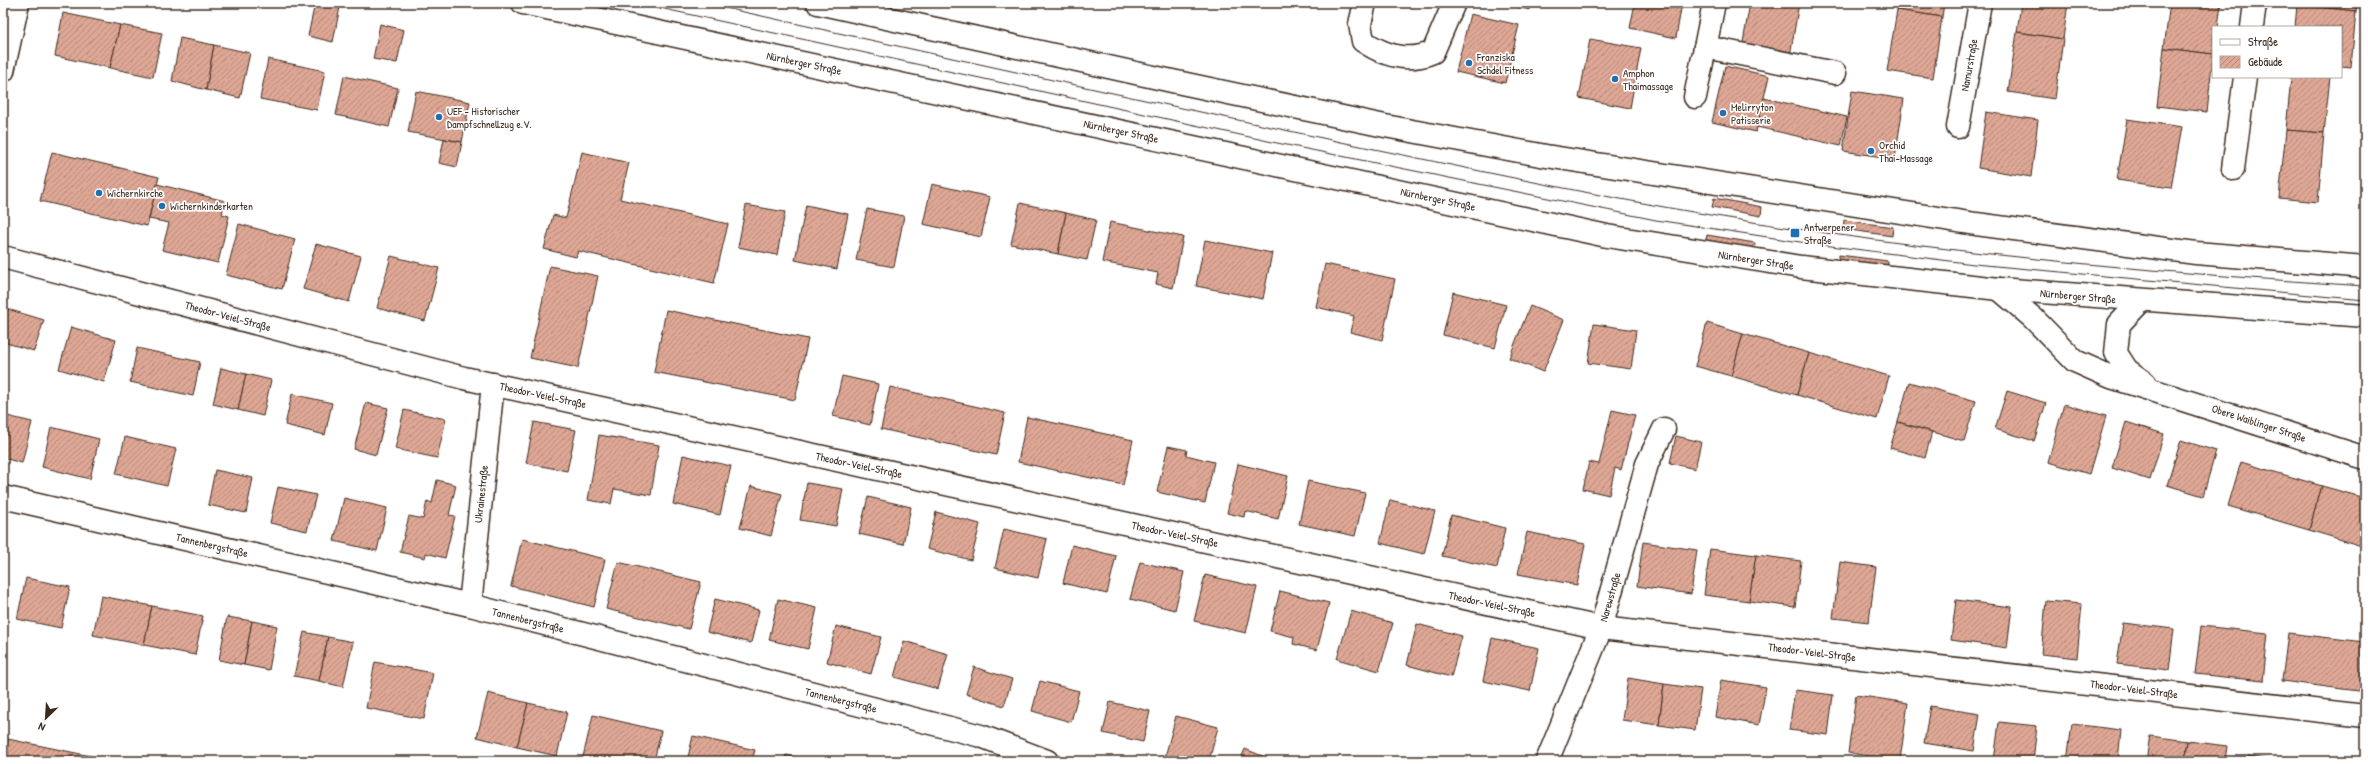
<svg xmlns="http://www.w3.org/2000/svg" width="2368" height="764" font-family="'Patrick Hand',sans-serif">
	<defs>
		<pattern id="building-hatch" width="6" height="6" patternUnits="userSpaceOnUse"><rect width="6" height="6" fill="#dea795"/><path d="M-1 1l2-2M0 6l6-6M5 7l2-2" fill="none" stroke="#b58879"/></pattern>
	</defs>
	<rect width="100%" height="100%" fill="#fff"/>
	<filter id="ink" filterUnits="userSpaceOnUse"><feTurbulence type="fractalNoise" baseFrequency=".025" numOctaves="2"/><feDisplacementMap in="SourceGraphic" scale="8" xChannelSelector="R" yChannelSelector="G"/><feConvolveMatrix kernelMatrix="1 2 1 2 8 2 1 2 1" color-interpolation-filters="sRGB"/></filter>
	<g filter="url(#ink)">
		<g fill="url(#building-hatch)" stroke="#3b2a1e">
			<polygon points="315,3 340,7 333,42 308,36"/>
			<polygon points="1499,3 1531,3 1530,10"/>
			<polygon points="1635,3 1682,3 1676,38 1630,28"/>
			<polygon points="1750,3 1799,3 1790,56 1742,48"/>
			<polygon points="1898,3 1944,3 1942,17 1897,10"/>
			<polygon points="2021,3 2068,3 2063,39 2017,32"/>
			<polygon points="2170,3 2221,3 2218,27 2213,27 2213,54 2164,48"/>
			<polygon points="2298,3 2357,3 2356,11 2297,5"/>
			<polygon points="2297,5 2356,11 2351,67 2341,66 2341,27 2295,27"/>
			<polygon points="1897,10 1942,17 1933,78 1887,71"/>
			<polygon points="63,13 120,25 110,68 55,56"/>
			<polygon points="1470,14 1519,25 1505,83 1456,72"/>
			<polygon points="380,24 404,30 397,63 373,59"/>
			<polygon points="120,25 162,33 153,77 110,68"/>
			<polygon points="2017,32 2063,39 2055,99 2008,92"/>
			<polygon points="180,38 214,45 206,90 172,81"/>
			<polygon points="1590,39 1641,48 1630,108 1579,98"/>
			<polygon points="214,45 250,53 240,98 206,90"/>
			<polygon points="2164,48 2213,54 2207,112 2157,106"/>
			<polygon points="268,59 325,71 317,110 260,99"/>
			<polygon points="1725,66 1769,76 1756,132 1712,122"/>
			<polygon points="344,76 398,88 389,127 336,115"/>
			<polygon points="2291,77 2330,77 2324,133 2286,130"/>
			<polygon points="416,91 470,102 462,142 408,132"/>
			<polygon points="1852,91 1904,99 1895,159 1843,151"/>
			<polygon points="1764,98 1847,117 1841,146 1757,127"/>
			<polygon points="1986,112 2038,120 2031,177 1978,168"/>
			<polygon points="2127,119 2182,127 2171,188 2117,180"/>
			<polygon points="2286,130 2324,133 2318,202 2279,198"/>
			<polygon points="444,139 462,142 457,167 439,163"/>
			<polygon points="52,152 159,177 147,226 40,201"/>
			<polygon points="582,152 629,163 620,199 728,224 714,283 578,251 576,257 544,249 553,215 566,218"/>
			<polygon points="157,184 225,201 222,214 229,216 218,263 162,250 169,223 149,219"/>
			<polygon points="932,184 990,197 981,237 923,224"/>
			<polygon points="1714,198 1762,207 1761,216 1712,207"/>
			<polygon points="1020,203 1066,213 1058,254 1011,244"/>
			<polygon points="746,205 785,212 777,255 738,247"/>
			<polygon points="806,205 848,214 837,269 795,260"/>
			<polygon points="867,209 904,216 894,267 856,260"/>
			<polygon points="1066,213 1096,220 1087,260 1058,254"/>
			<polygon points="1844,220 1893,227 1892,236 1843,229"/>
			<polygon points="1110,222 1183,237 1173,288 1156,284 1158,273 1102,262"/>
			<polygon points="239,224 295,239 282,289 226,275"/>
			<polygon points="1707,235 1755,243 1754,252 1705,244"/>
			<polygon points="1205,240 1272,253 1263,299 1196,286"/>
			<polygon points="316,244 361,256 349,302 303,289"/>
			<polygon points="1839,255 1888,261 1887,270 1838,263"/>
			<polygon points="391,256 439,268 425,321 377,308"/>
			<polygon points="1325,264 1395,279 1382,340 1350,332 1354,316 1316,307"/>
			<polygon points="550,266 598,276 578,368 530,358"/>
			<polygon points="1453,292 1506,305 1495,348 1443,335"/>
			<polygon points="1530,306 1564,320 1543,372 1509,358"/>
			<polygon points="4,308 44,320 34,351 3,342"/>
			<polygon points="666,310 808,339 795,400 654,372"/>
			<polygon points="1707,323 1743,334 1731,376 1695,366"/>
			<polygon points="1594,324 1636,330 1631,369 1588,363"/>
			<polygon points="71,327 116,340 104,382 59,369"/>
			<polygon points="1743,334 1809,353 1797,395 1731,376"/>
			<polygon points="137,348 200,362 193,396 130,382"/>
			<polygon points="1809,353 1889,376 1877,419 1797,395"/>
			<polygon points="221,368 246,374 238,410 213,404"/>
			<polygon points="246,374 271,380 263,416 238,410"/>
			<polygon points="842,376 878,384 870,425 833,416"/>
			<polygon points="1909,382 1976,401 1964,441 1898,422"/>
			<polygon points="890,387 1005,413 996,455 881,429"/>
			<polygon points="2007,391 2046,403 2034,441 1995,429"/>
			<polygon points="292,394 332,403 325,435 285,425"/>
			<polygon points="366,403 388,408 376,455 354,449"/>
			<polygon points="2064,404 2106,416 2089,474 2048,462"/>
			<polygon points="404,410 446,419 437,458 395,449"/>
			<polygon points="1612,410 1635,415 1621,470 1615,468 1609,495 1583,489 1589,462 1599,464"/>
			<polygon points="3,415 32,422 22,463 3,458"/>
			<polygon points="1027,417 1133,440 1123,485 1018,462"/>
			<polygon points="534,422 576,430 567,471 526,463"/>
			<polygon points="1898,422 1932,432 1925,458 1890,448"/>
			<polygon points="2126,422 2164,434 2150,480 2112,468"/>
			<polygon points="51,427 99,439 90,479 42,467"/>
			<polygon points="599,435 659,445 651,495 614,489 611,504 588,500"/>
			<polygon points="1676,436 1701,442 1695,469 1670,463"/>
			<polygon points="125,437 176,449 167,486 116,474"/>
			<polygon points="2181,440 2216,451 2203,496 2167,485"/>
			<polygon points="1168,446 1187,450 1186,455 1214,462 1205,503 1157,492"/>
			<polygon points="683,455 731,466 720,515 673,504"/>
			<polygon points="2241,462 2322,486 2309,530 2228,506"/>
			<polygon points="1238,464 1288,476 1278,519 1245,511 1244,517 1227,513"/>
			<polygon points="215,470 253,478 246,513 208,505"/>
			<polygon points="437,480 456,485 449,515 455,516 445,558 426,553 425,558 400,552 409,516 423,519 427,501 432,503"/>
			<polygon points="1308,481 1365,493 1355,536 1299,524"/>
			<polygon points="807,483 843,489 836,526 800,520"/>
			<polygon points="751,486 782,494 771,536 740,528"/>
			<polygon points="2322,486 2365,498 2365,547 2309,530"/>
			<polygon points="278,487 316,495 307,531 270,523"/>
			<polygon points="868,497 911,507 903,544 859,534"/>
			<polygon points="344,498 387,508 377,551 334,541"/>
			<polygon points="1390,500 1435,511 1424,554 1380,543"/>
			<polygon points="936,512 980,524 971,560 927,549"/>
			<polygon points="1451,515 1505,528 1497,568 1442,556"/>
			<polygon points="1004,529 1047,539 1038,578 995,568"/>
			<polygon points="1527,532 1585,544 1577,585 1518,574"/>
			<polygon points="522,539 605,559 594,607 511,586"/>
			<polygon points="1643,542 1697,550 1691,594 1637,586"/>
			<polygon points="1072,545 1116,556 1107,594 1063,583"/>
			<polygon points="1710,549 1756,555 1749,601 1704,595"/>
			<polygon points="1756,555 1801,561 1795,607 1749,601"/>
			<polygon points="618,562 701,582 689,629 606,609"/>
			<polygon points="1140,562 1184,572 1175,610 1130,599"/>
			<polygon points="1840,562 1876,567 1869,622 1833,618"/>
			<polygon points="1205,575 1257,587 1246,633 1194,621"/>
			<polygon points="26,578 70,587 61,628 17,619"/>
			<polygon points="1280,591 1329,603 1317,650 1293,644 1294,637 1270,631"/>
			<polygon points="101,596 152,606 144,645 93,635"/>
			<polygon points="715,599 759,610 751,643 707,632"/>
			<polygon points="778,599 817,608 808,649 769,640"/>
			<polygon points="1956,600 2012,607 2007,648 1951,640"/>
			<polygon points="2046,601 2082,604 2077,658 2041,654"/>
			<polygon points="152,606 203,616 195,655 144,645"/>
			<polygon points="1351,611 1393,623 1379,671 1337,659"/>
			<polygon points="227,617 252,621 244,665 219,660"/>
			<polygon points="252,621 277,626 269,670 244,665"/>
			<polygon points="2123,623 2174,629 2169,670 2117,664"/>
			<polygon points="1417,624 1462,636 1451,677 1407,665"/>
			<polygon points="836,626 881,637 871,674 827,662"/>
			<polygon points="2201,626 2268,633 2263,681 2195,674"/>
			<polygon points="304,632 328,637 319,681 294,676"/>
			<polygon points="2288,633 2365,642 2365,692 2282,681"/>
			<polygon points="328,637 353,642 343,687 319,681"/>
			<polygon points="1492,638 1539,648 1530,691 1483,681"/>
			<polygon points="904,641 948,654 938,689 894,677"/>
			<polygon points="375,662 433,673 424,719 366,708"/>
			<polygon points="974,667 1012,679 1004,706 966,694"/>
			<polygon points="1628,678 1664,684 1659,725 1622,720"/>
			<polygon points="1721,680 1766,687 1759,725 1715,717"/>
			<polygon points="1040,681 1079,691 1071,722 1032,711"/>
			<polygon points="1664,684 1701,689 1695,730 1659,725"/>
			<polygon points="1795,690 1833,695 1828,735 1789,730"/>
			<polygon points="488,693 528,703 517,747 477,737"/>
			<polygon points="1856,695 1908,703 1900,760 1848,753"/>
			<polygon points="1110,702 1150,711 1143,742 1103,733"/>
			<polygon points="528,703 567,712 557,756 517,747"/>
			<polygon points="1930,706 1980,714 1974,751 1924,743"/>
			<polygon points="593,715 661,731 654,761 582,761"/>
			<polygon points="1176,716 1218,727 1209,761 1179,761 1165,757"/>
			<polygon points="1999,722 2037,726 2033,761 1994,761"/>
			<polygon points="2072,724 2121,730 2118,761 2067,761"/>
			<polygon points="693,736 755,750 752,761 687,761"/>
			<polygon points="2150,736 2188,741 2185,761 2146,761"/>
			<polygon points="3,738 105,759 105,761 3,761"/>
			<polygon points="2188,741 2227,746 2225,761 2185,761"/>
			<polygon points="1245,749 1275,761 1240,761"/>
			<polygon points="786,755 809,761 784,761"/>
			<polygon points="2248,756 2277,761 2247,761"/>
		</g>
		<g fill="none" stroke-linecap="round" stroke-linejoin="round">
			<defs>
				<g id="minor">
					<path d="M1365 3 1360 24 1363 41C1385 56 1408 63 1433 52L1454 3"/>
					<polyline points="2252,27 2255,3"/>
					<polyline points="1705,47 1835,73"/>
					<polyline points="3,71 18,3"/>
					<polyline points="1695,97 1714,3"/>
					<polyline points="1958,127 1980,3"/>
					<polyline points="2233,169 2245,77"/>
					<polyline points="3,257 464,378 1601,628 2365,716"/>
					<polyline points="1999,289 2033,318 2075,361 2111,377 2365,458"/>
					<polyline points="2141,301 2119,324 2116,353 2127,370 2145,383"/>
					<polyline points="3,497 470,605 981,736 1047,761"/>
					<polyline points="470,605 493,384"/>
					<polyline points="1547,761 1601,628 1647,464 1664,429"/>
				</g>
				<g id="major">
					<polyline points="523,3 1607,236 1801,267 1999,289 2365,316"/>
					<polyline points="818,3 1172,81 1385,126 1546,156 1976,224 2196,253 2365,267"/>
				</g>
			</defs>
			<use href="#minor" stroke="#3b2a1e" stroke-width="25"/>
			<use href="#major" stroke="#3b2a1e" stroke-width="25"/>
			<use href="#minor" stroke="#fff" stroke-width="22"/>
			<use href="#major" stroke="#fff" stroke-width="22"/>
			<g stroke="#3b2a1e" stroke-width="1">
				<polyline points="637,3 1277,143 1656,220 1807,243 1974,264 2365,300"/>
				<path d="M703 3C915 50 1128 97 1341 142 1466 168 1590 195 1716 216 1930 252 2148 272 2365 286"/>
			</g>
		</g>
	</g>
	<g fill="#1f6fb2" stroke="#fff" stroke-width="1.5">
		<circle cx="1469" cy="63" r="4"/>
		<circle cx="1615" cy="79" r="4"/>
		<circle cx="1723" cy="113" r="4"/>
		<circle cx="439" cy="117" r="4"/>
		<circle cx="1871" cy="151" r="4"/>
		<circle cx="99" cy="193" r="4"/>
		<circle cx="162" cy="206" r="4"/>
		<rect x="1790" y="228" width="10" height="10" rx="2"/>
	</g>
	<g text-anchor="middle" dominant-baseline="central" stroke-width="3.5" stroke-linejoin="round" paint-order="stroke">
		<g font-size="11" fill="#3b2a1e" stroke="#fff" text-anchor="start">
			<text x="1477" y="57">Franziska<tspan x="1477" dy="13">Schdel Fitness</tspan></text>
			<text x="1623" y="73">Amphon<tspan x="1623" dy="13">Thaimassage</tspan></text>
			<text x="1731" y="107">Melirryton<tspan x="1731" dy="13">Patisserie</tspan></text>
			<text x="447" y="111">UEF - Historischer<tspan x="447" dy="13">Dampfschnellzug e.V.</tspan></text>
			<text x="1879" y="145">Orchid<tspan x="1879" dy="13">Thai-Massage</tspan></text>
			<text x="107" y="193">Wichernkirche</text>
			<text x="170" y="206">Wichernkinderkarten</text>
			<text x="1804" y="227">Antwerpener<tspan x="1804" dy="13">Straße</tspan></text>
		</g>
		<g font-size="11" fill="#3b2a1e" stroke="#fff">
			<text transform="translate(804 63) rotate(12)">Nürnberger Straße</text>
			<text transform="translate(1969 65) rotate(-80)">Namurstraße</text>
			<text transform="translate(1121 131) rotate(12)">Nürnberger Straße</text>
			<text transform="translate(1438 199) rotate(12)">Nürnberger Straße</text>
			<text transform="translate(1756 260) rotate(9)">Nürnberger Straße</text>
			<text transform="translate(2078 296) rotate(5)">Nürnberger Straße</text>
			<text transform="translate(228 316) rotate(15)">Theodor-Veiel-Straße</text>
			<text transform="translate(543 395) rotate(12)">Theodor-Veiel-Straße</text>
			<text transform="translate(2259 423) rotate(18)">Obere Waiblinger Straße</text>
			<text transform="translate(859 465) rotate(12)">Theodor-Veiel-Straße</text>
			<text transform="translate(481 494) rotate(-84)">Ukrainestraße</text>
			<text transform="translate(1175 534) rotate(12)">Theodor-Veiel-Straße</text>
			<text transform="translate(212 545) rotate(13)">Tannenbergstraße</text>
			<text transform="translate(1610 597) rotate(-74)">Narewstraße</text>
			<text transform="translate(1492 604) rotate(12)">Theodor-Veiel-Straße</text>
			<text transform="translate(528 620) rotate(14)">Tannenbergstraße</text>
			<text transform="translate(1812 652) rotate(7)">Theodor-Veiel-Straße</text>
			<text transform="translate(2134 689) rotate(7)">Theodor-Veiel-Straße</text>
			<text transform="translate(841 700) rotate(14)">Tannenbergstraße</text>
		</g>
	</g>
	<rect width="2368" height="764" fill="none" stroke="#fff" stroke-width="16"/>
	<rect x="8" y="8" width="2352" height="748" fill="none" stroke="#3b2a1e" stroke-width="1.5" filter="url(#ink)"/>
	<rect x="2212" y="26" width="130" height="52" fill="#ffffff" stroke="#b1aaa5"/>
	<rect x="2220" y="39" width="20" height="6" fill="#ffffff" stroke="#b1aaa5"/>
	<text x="2248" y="46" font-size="12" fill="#3b2a1e">Straße</text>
	<rect x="2220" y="56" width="20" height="12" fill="url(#building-hatch)" stroke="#b1aaa5"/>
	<text x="2248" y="66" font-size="12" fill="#3b2a1e">Gebäude</text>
	<g transform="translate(46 718) rotate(205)" stroke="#ffffff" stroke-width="3" paint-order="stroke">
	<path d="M0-3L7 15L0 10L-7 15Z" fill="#3b2a1e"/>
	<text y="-6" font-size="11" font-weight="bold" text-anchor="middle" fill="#3b2a1e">N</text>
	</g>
</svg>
